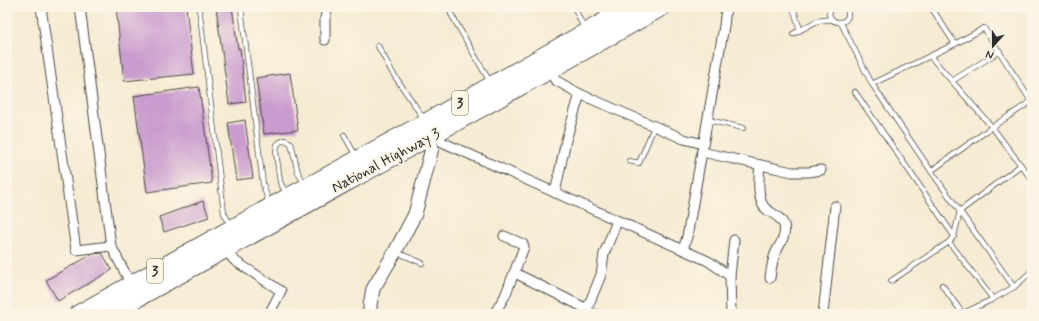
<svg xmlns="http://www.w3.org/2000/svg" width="1039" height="321" font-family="Mynerve,sans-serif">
	<rect width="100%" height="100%" fill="#fcf5e5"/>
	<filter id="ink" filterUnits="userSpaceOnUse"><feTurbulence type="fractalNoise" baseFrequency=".025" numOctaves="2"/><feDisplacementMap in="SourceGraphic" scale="8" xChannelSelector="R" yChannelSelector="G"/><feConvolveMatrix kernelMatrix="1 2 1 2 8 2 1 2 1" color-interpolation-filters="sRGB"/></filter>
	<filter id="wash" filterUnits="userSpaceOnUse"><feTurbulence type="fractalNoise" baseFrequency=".012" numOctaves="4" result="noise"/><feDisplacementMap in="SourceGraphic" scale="16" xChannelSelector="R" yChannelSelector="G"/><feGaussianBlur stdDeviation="0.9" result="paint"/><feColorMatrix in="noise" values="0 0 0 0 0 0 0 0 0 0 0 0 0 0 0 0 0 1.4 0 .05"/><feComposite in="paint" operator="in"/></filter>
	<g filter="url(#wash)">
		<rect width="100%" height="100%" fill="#f6ebd3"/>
		<g id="blocks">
			<g fill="#c99bce">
				<polygon points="116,7 186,7 194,74 124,81"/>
				<polygon points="216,7 232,7 238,49 240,48 246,102 229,104"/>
				<polygon points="290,73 298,130 264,134 256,78"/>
				<polygon points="199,87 212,183 147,192 134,96"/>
				<polygon points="245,120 253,178 236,180 228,123"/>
				<polygon points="203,201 209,217 164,232 159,217"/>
				<polygon points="102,253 112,270 58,301 46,280 93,254"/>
			</g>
		</g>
	</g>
	<g filter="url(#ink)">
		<use href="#blocks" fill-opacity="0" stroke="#494844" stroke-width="1"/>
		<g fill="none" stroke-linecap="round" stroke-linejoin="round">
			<defs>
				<g id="lane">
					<polyline points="199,7 224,213 231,226"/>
					<polyline points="574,7 584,28"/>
					<polyline points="793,7 800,30"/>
					<path d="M832 7C819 25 857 29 846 7"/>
					<polyline points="241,8 263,184 269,204"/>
					<polyline points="451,14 490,82"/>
					<polyline points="841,23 872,84 931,171 1014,287"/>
					<polyline points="793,34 817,21 832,19"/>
					<polyline points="955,44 984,28 1031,101"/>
					<polyline points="378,46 392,72 424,119"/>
					<polyline points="930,56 992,127 1032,180"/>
					<polyline points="952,81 1000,51"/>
					<polyline points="872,84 955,44 931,7"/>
					<polyline points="855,92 954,236"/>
					<polyline points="708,120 743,128"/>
					<polyline points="344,135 356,156"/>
					<polyline points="629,161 639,163 654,127"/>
					<polyline points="931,171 992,127 1032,101"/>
					<polyline points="286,193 280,182 276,152 277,145 280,142 285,140 291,143 298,173 305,184"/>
					<polyline points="949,242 993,299"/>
					<polyline points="396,252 422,263"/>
					<polyline points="891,281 949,242 954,236 960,211 1021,165"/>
					<polyline points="942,285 963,314"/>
					<polyline points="7,305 9,314"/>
					<polyline points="587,309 603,314"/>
					<polyline points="962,314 993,299 1014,287 1032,271"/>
				</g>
				<g id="street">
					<polyline points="41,7 76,250 111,246"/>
					<polyline points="80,7 111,246 131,284"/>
					<polyline points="602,7 609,19"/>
					<polyline points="325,40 325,18 328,7"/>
					<polyline points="550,70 555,80 580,94 684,139 703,144"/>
					<polyline points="437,133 442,142 708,261 730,276"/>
					<polyline points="702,152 792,172 809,172 821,170"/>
					<path d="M760 165C759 176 756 201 766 209 773 214 781 217 784 225 787 236 779 245 775 254 772 262 771 270 770 278"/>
					<polyline points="555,193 566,140 580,94"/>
					<polyline points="683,249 687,237 724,26 726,7"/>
					<polyline points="225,250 235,261 281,291 269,314"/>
					<polyline points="515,273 587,309 601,275 604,254 617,221"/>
					<polyline points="494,314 505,296 524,247 523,244 504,236"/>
					<polyline points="731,314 730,276 734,240"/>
					<polyline points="823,314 835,206"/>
				</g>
				<polyline id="secondary" points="370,314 370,305 373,289 395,252 415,214 432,148 427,138"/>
				<g id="highway">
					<polyline points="78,314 288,197 426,122 630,7"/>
					<path d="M109 314C293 211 479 111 662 7"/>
				</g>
			</defs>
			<use href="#lane" stroke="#494844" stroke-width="6"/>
			<use href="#street" stroke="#494844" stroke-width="11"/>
			<use href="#secondary" stroke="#494844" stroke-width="15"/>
			<use href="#highway" stroke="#494844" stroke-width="19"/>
			<use href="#lane" stroke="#fff" stroke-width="4.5"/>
			<use href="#street" stroke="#fff" stroke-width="9"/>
			<use href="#secondary" stroke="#fff" stroke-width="13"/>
			<use href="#highway" stroke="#fff" stroke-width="17"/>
		</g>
	</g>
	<g text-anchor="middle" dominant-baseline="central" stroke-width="4" stroke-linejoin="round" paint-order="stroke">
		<g fill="#fcf5e5" stroke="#6a6863" stroke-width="1">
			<rect x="452" y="91" width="16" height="24" rx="3"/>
			<rect x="147" y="259" width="16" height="24" rx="3"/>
		</g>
		<g font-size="14" font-weight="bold" fill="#2b2b2b">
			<text x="460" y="103">3</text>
			<text x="155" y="271">3</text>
		</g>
		<g font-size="15" fill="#2b2b2b" stroke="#fcf5e5">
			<text transform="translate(386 161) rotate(-28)">National Highway 3</text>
		</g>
	</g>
	<rect width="1039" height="321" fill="none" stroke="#fcf5e5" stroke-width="24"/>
	<g transform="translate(993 46) rotate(201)" stroke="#fcf5e5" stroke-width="3" paint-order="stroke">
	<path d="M0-3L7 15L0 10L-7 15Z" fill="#2b2b2b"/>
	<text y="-6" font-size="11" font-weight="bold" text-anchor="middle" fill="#2b2b2b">N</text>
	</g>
</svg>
